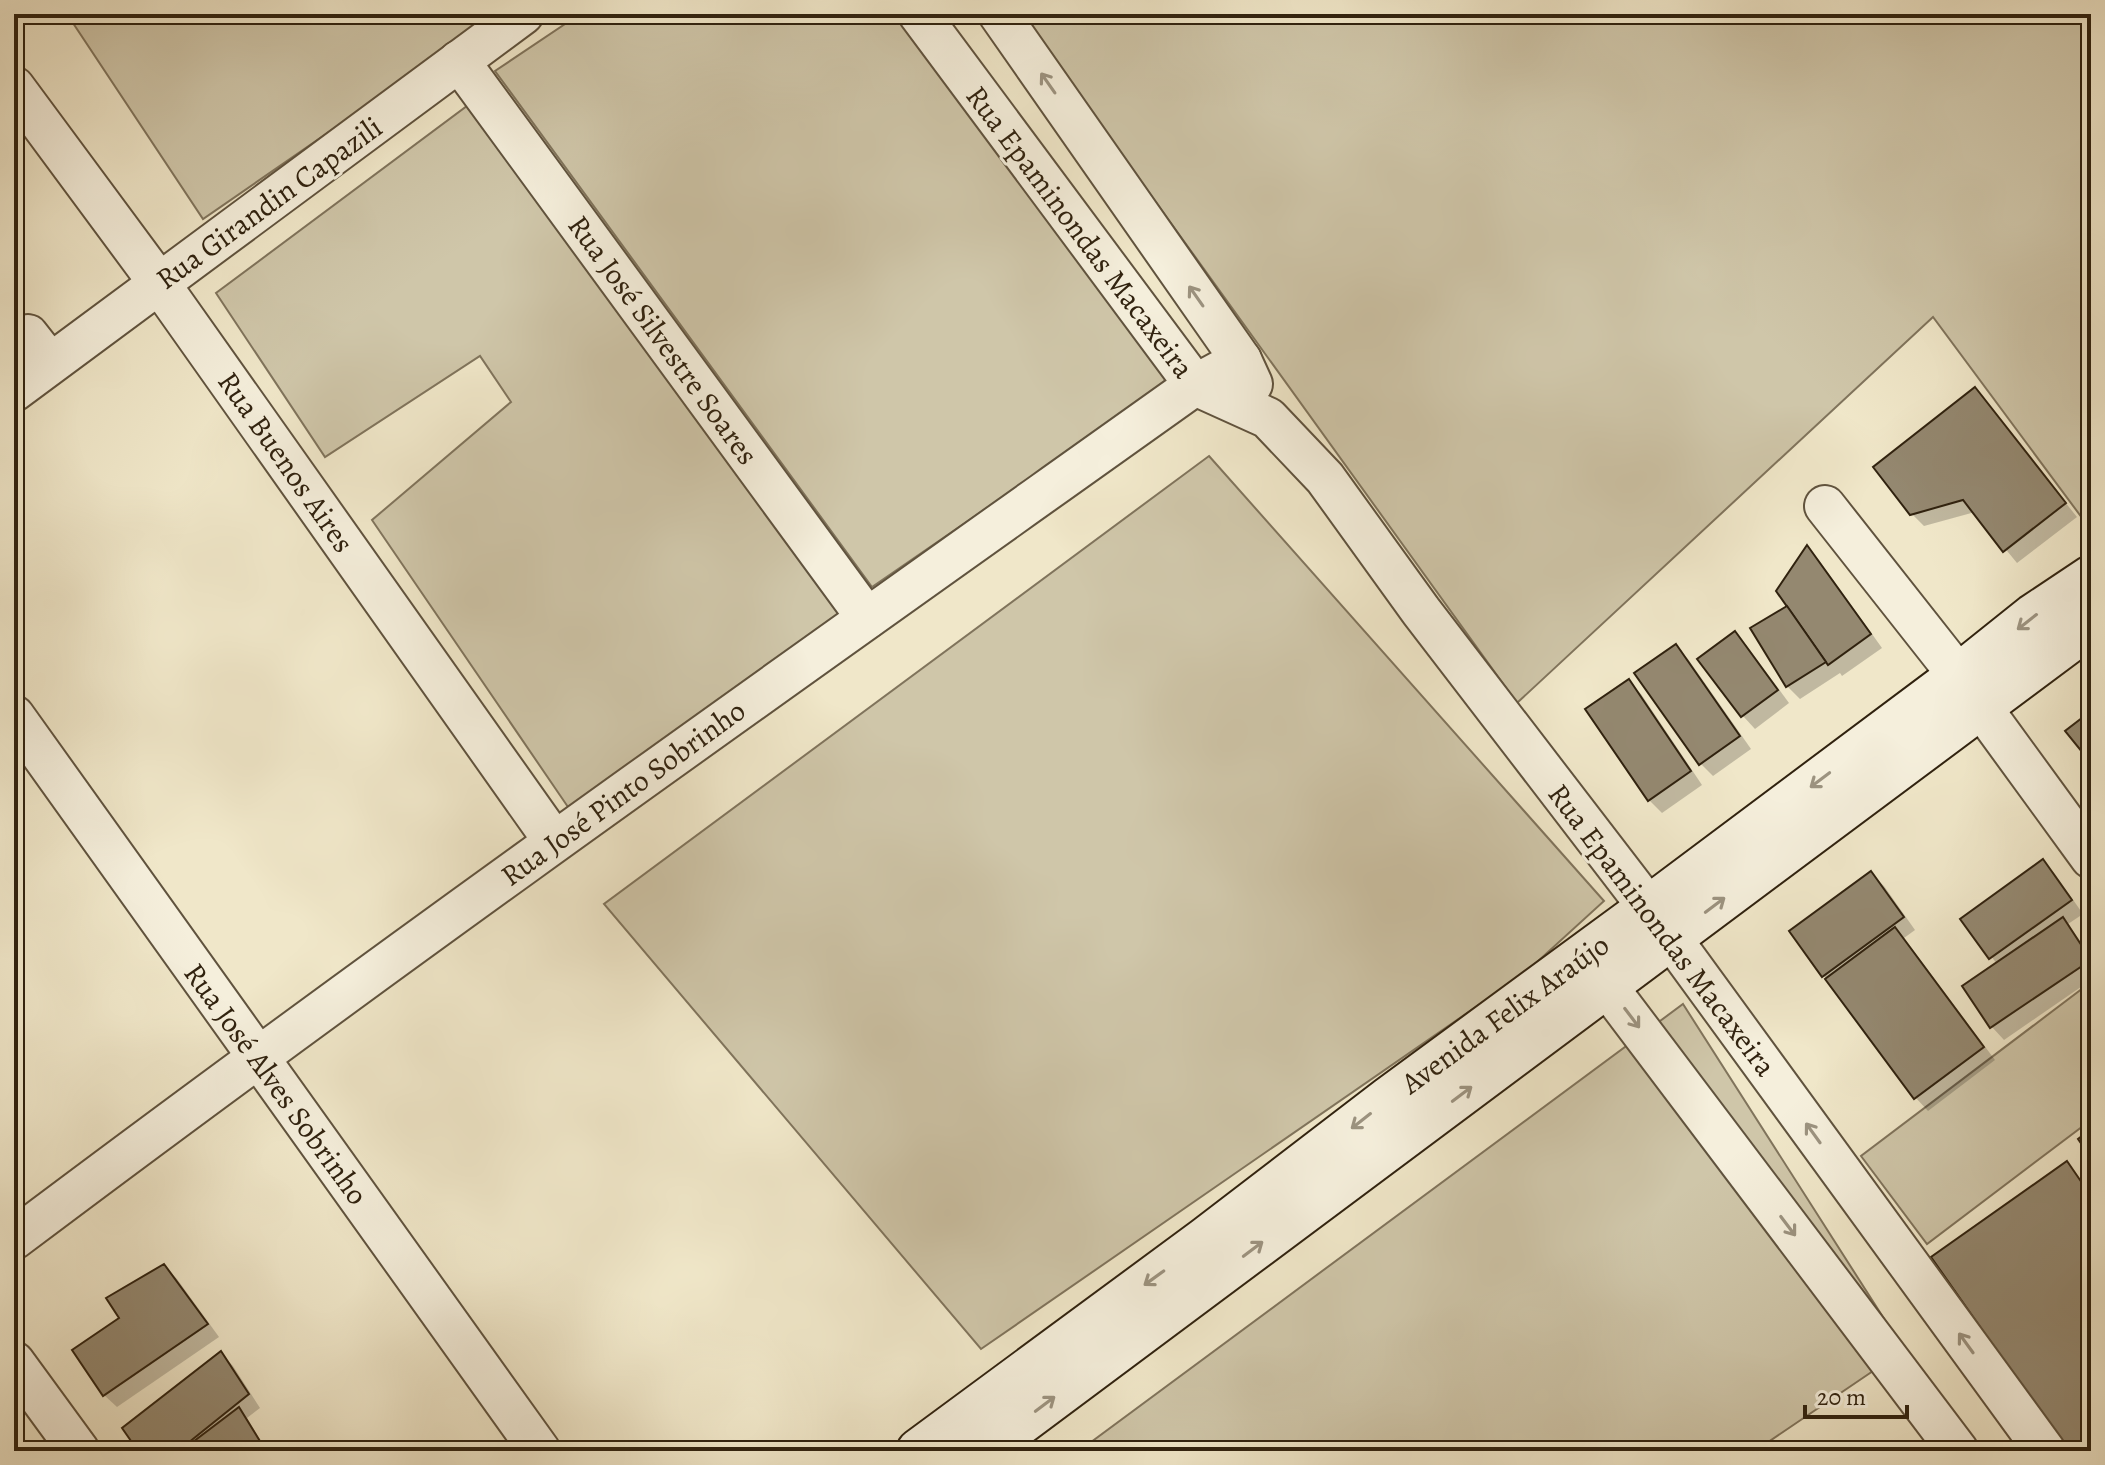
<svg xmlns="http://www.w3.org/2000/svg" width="2105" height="1465" font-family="Alegreya,serif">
	<rect width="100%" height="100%" fill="#f0e7c9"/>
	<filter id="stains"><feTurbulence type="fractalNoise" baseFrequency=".0025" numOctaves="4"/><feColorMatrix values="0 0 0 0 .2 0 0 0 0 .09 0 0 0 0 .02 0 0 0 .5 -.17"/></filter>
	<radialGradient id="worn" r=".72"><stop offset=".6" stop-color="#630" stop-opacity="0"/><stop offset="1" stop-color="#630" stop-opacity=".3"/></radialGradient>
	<g fill="#cfc6a9" stroke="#80745c" stroke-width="2">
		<polygon points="67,14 500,14 203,219"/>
		<polygon points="580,14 897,14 1170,382 872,587 495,71"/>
		<polygon points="1020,14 2091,14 2091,530 1933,317 1517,703"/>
		<polygon points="471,103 857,604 833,643 568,807 372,520 511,402 480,356 325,457 216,293"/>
		<polygon points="1209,456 1604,901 1525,973 981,1349 604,904"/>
		<polygon points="2091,982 2091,1120 1927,1244 1861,1156"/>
		<polygon points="1683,1004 1904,1350 1755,1451 1079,1451"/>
	</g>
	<g fill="#0003">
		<polygon points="1975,390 2077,517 2017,563 1975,512 1924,526 1912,514"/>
		<polygon points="1807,548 1819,560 1882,648 1842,676 1840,673 1800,699 1787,686 1753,629 1789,607"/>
		<polygon points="1735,633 1747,646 1789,703 1755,729 1743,716 1700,659"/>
		<polygon points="1675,646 1688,659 1751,749 1713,776 1700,763"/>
		<polygon points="1628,682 1641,694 1702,785 1662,813 1649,800 1588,710"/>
		<polygon points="2043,862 2055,874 2083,914 2068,924 2091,956 2091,980 2004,1040 1992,1027 1965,986 1997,964 1963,919"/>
		<polygon points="1871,874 1884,886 1915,930 1904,938 1995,1060 1928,1111 1916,1098 1824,976"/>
		<polygon points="2066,1164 2091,1193 2091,1451 2069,1451"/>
		<polygon points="164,1266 177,1279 219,1337 117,1407 104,1395 122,1319"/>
		<polygon points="221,1353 233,1366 260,1408 247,1418 267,1451 140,1451"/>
	</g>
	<g fill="#948870" stroke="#30220f" stroke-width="2">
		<polygon points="1975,387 2066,503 2003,552 1963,500 1910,515 1873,467"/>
		<polygon points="1807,545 1871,634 1828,665 1776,591"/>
		<polygon points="1787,606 1826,662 1786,687 1750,628"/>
		<polygon points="1735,631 1778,690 1741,717 1697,659"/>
		<polygon points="1676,644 1740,736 1699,765 1634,673"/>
		<polygon points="1629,679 1691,771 1648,801 1585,709"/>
		<polygon points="2091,711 2091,763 2065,731"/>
		<polygon points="2043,859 2072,900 1989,959 1960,919"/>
		<polygon points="1871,871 1904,917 1822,977 1789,931"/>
		<polygon points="2063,917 2091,960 1990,1028 1962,986"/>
		<polygon points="1895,927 1984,1047 1914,1099 1825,979"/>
		<polygon points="2091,1129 2091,1158 2078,1139"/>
		<polygon points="2067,1161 2091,1196 2091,1451 2067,1451 1931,1257"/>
		<polygon points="164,1264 208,1324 103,1396 72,1350 119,1318 106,1298"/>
		<polygon points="221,1351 249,1394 178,1451 138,1451 122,1428"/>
		<polygon points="239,1407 266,1451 181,1451"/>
	</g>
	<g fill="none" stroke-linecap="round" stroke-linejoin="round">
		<defs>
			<g id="minor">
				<polyline points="919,14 1195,385 1268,418 1325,478 1421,611 1649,908 2045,1451"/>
				<polyline points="999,14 1241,360 1252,384"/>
				<polyline points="459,61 867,618"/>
				<polyline points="14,87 159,283 554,841"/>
				<polyline points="28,335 50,363"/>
				<polyline points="14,391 523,14"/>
				<polyline points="1825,506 1959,676"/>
				<polyline points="1981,707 2091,858"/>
				<polyline points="14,716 540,1451"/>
				<polyline points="1587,960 1958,1451"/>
				<path d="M14 1239C402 947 799 667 1195 385L1241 360"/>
				<polyline points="14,1362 79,1451"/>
			</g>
			<g id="secondary">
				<polyline points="919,1451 1205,1240 1389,1099 1649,908 1959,676 2034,616 2091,578"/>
				<polyline points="982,1451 2091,624"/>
			</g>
		</defs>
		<use href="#minor" stroke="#60533e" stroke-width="44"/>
		<use href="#secondary" stroke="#30220f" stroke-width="48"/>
		<use href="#minor" stroke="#f5efdc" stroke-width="40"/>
		<use href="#secondary" stroke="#f5efdc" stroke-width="44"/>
	</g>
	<defs><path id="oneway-shaft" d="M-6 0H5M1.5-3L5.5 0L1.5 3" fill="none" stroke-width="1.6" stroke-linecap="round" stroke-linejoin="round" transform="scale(2)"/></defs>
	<g stroke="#9c9380">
		<use href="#oneway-shaft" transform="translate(1048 83) rotate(-125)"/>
		<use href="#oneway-shaft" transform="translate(1196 296) rotate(-125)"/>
		<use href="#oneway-shaft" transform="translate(2027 622) rotate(142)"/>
		<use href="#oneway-shaft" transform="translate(1820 780) rotate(143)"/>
		<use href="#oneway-shaft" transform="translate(1715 905) rotate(-37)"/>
		<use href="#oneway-shaft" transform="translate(1632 1018) rotate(53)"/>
		<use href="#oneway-shaft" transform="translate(1462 1094) rotate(-37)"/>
		<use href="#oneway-shaft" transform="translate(1361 1121) rotate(142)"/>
		<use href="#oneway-shaft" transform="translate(1813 1133) rotate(-126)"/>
		<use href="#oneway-shaft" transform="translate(1788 1226) rotate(53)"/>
		<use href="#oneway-shaft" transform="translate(1253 1249) rotate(-37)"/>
		<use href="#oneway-shaft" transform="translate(1154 1278) rotate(144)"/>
		<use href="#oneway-shaft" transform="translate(1966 1343) rotate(-126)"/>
		<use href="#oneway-shaft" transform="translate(1045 1404) rotate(-37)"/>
	</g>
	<g text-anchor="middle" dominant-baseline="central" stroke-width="6" stroke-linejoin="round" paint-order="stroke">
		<g font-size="30" fill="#30220f" stroke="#f5efdc">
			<text transform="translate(269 203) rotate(-36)">Rua Girandin Capazili</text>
			<text transform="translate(1080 232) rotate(53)">Rua Epaminondas Macaxeira</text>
			<text transform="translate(663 340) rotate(54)">Rua José Silvestre Soares</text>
			<text transform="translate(286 462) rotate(55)">Rua Buenos Aires</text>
			<text transform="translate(623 793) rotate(-36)">Rua José Pinto Sobrinho</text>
			<text transform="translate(1662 930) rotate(53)">Rua Epaminondas Macaxeira</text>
			<text transform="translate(1505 1014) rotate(-36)">Avenida Felix Araújo</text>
			<text transform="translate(276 1084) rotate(54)">Rua José Alves Sobrinho</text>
		</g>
	</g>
	<rect width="2105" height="1465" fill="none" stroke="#f0e7c9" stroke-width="48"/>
	<rect x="16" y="16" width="2073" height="1433" fill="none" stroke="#30220f" stroke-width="4"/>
	<rect x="24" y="24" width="2057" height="1417" fill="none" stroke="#30220f" stroke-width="2"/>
	<path d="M1805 1405v12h102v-12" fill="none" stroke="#30220f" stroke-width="4"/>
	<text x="1817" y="1405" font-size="24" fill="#30220f" stroke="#f5efdc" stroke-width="6" paint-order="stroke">20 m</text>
	<rect width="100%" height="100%" filter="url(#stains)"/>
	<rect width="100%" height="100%" fill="url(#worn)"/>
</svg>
